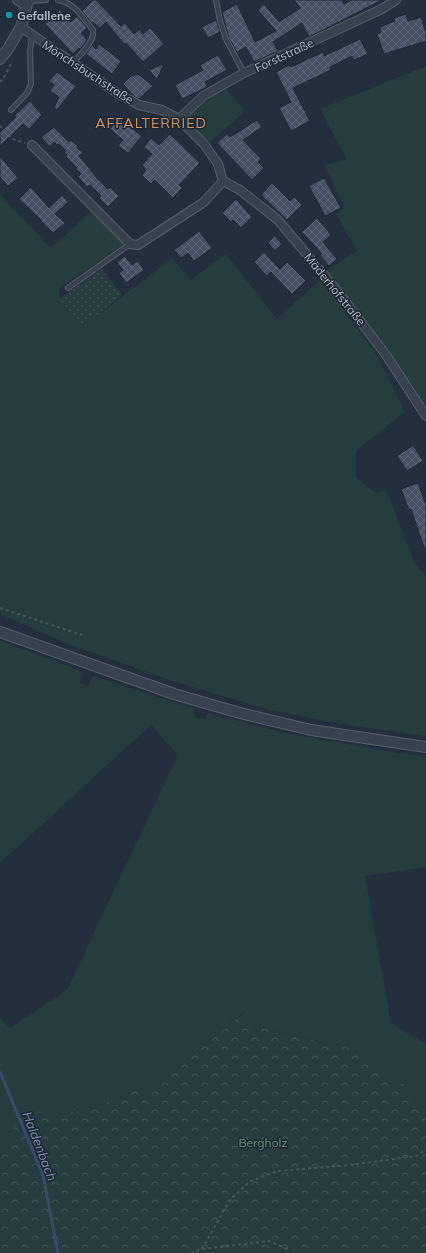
<svg xmlns="http://www.w3.org/2000/svg" width="426" height="1253" font-family="Mulish,sans-serif">
	<defs>
		<pattern id="forest-crowns" width="20" height="18" patternUnits="userSpaceOnUse"><rect width="20" height="18" fill="#263c3f"/><path d="M2 6a3 3 0 1 1 6 0M12 15a3 3 0 1 1 6 0" fill="none" stroke="#435659"/></pattern>
		<pattern id="park-dots" width="8" height="8" patternUnits="userSpaceOnUse"><rect width="8" height="8" fill="#263c3f"/><path d="M2 2h.1M6 6h.1" fill="none" stroke="#435659" stroke-width="1.8" stroke-linecap="round"/></pattern>
		<pattern id="building-cross-hatch" width="8" height="8" patternUnits="userSpaceOnUse"><rect width="8" height="8" fill="#455162"/><path d="M0 0l8 8M0 8l8-8" fill="none" stroke="#5d6877"/></pattern>
	</defs>
	<rect width="100%" height="100%" fill="#242f3e"/>
	<g fill="#263c3f">
		<polygon points="426,66 426,402 423,404 387,349 325,271 357,251 336,214 340,212 344,207 324,165 347,160 320,109"/>
		<polygon points="224,87 245,111 210,142 185,117"/>
		<polygon points="0,195 51,248 93,210 125,244 59,288 59,299 84,326 172,258 191,280 226,254 277,319 321,279 378,357 405,412 356,451 356,478 376,493 386,489 415,564 426,575 426,736 335,723 270,710 169,680 66,643 0,614"/>
		<polygon points="0,641 84,672 80,683 88,686 93,676 194,709 195,718 206,719 208,713 285,733 390,752 426,756 426,867 365,876 391,1023 426,1044 426,1111 403,1084 352,1049 253,1026 245,1011 164,1079 93,1108 41,1118 13,1144 0,1153 0,1018 10,1028 67,990 178,755 151,725 0,863"/>
	</g>
	<polygon fill="url(#forest-crowns)" points="246,1011 253,1026 352,1049 403,1084 426,1111 426,1253 0,1253 0,1153 13,1144 13,1102 41,1118 93,1108 164,1079"/>
	<polygon fill="url(#park-dots)" points="102,269 122,295 84,326 59,299"/>
	<g fill="none" stroke-linecap="round" stroke-linejoin="round">
		<polyline stroke="#394c67" stroke-width="3" points="0,1072 43,1175 58,1253"/>
	</g>
	<g fill="url(#building-cross-hatch)" stroke="#1f2835">
		<polygon points="93,0 96,0 121,26 125,23 134,34 140,29 143,34 150,28 164,44 143,62 126,43 124,44 106,22 100,28 93,22 92,23 82,11"/>
		<polygon points="294,0 342,0 344,4 352,0 382,0 309,37 302,23 273,42 278,51 254,62 246,47 237,52 229,38 222,12 237,4 255,42 276,31 258,10 264,4 279,22 300,8"/>
		<polygon points="60,10 71,22 77,16 87,28 81,33 87,40 80,49 79,48 73,54 45,24"/>
		<polygon points="406,14 408,21 421,17 426,33 426,41 384,54 377,34 381,32 380,27 395,21 394,18"/>
		<polygon points="216,20 220,32 208,38 202,27"/>
		<polygon points="360,39 368,54 354,60 352,56 330,67 331,70 293,88 310,121 291,131 279,108 291,102 276,72 289,65 291,67 323,52 324,56"/>
		<polygon points="99,44 121,61 112,74 86,54 92,45 96,49"/>
		<polygon points="218,55 227,70 205,82 207,87 182,99 175,85 203,70 200,65"/>
		<polygon points="164,64 157,79 149,70"/>
		<polygon points="57,72 76,86 57,110 54,108 59,97 50,91 54,85 49,81"/>
		<polygon points="138,74 153,86 139,99 135,97 123,84 131,76"/>
		<polygon points="30,101 42,115 29,129 23,124 0,146 0,132 16,117 14,116"/>
		<polygon points="119,118 142,136 128,153 118,146 123,140 110,129"/>
		<polygon points="257,120 262,127 243,140 261,159 258,162 264,168 252,180 217,143 227,134 230,137"/>
		<polygon points="54,127 69,142 71,140 78,146 77,148 83,153 79,156 97,178 108,189 110,187 119,196 108,207 99,198 101,196 90,185 87,187 78,177 81,174 76,169 77,168 66,157 67,155 64,153 66,151 59,144 57,145 54,142 50,147 41,137"/>
		<polygon points="170,134 200,163 179,185 182,188 173,198 155,180 151,184 142,175 146,170 142,165 152,154 144,147 151,138 159,145"/>
		<polygon points="0,156 18,178 8,186 0,177"/>
		<polygon points="324,178 341,208 325,216 309,186"/>
		<polygon points="272,183 290,201 294,197 302,205 287,220 261,195"/>
		<polygon points="31,187 49,208 62,195 68,202 55,214 65,223 53,233 41,221 41,220 19,199"/>
		<polygon points="236,199 252,217 241,228 233,220 231,222 222,213"/>
		<polygon points="317,218 331,235 323,242 337,259 329,266 320,255 322,254 302,232"/>
		<polygon points="199,231 212,248 194,261 188,253 181,258 174,250"/>
		<polygon points="275,236 282,244 275,251 268,243"/>
		<polygon points="264,252 280,269 287,262 306,281 292,294 271,272 267,276 254,262"/>
		<polygon points="125,256 132,265 138,261 144,270 126,283 119,273 123,270 117,262"/>
		<polygon points="413,445 423,461 407,471 397,456"/>
		<polygon points="418,483 426,505 426,550 425,550 411,509 409,510 401,489"/>
	</g>
	<g fill="none" stroke-linecap="round" stroke-linejoin="round">
		<defs>
			<g id="service">
				<path d="M58 0C75 3 83 18 93 30 95 42 80 54 73 63"/>
				<polyline points="216,0 220,21 226,39 244,73"/>
				<polyline points="28,1 46,0"/>
				<polyline points="11,110 27,93 31,84 30,52 32,35"/>
				<polyline points="68,288 130,244"/>
			</g>
			<g id="minor">
				<polyline points="17,0 26,6"/>
				<polyline points="21,27 117,93 139,105 162,110 179,119 204,144 218,164 223,181"/>
				<polyline points="179,119 203,96 244,73 382,9 396,0"/>
				<polyline points="32,145 130,244 138,245 204,202 223,181"/>
				<polyline points="223,181 240,190 278,220 335,288 386,355 426,416"/>
			</g>
			<g id="tertiary">
				<polyline points="0,59 8,49 21,27 28,0"/>
				<polyline points="0,632 174,694 240,713 311,730 426,747"/>
			</g>
		</defs>
		<use href="#service" stroke="#565f6c" stroke-width="6"/>
		<use href="#minor" stroke="#565f6c" stroke-width="10"/>
		<use href="#tertiary" stroke="#565f6c" stroke-width="12"/>
		<g stroke="#44595c" stroke-width="2" stroke-dasharray="3 3" stroke-linecap="butt">
			<polyline points="0,82 3,79 12,62"/>
			<polyline points="0,126 13,139 25,143"/>
			<polyline points="0,608 82,635"/>
			<polyline points="202,1249 230,1200 249,1182 277,1171 349,1165 417,1156 426,1149"/>
			<polyline points="191,1253 202,1249 269,1241 287,1249 288,1253"/>
		</g>
		<use href="#service" stroke="#38414e" stroke-width="4"/>
		<use href="#minor" stroke="#38414e" stroke-width="8"/>
		<use href="#tertiary" stroke="#38414e" stroke-width="10"/>
	</g>
	<circle fill="#0f9aa8" stroke="#1d2633" stroke-width="1.5" cx="9" cy="15" r="4"/>
	<g text-anchor="middle" dominant-baseline="central" stroke-width="3" stroke-linejoin="round" paint-order="stroke">
		<g font-size="12" font-weight="bold" fill="#b4bcc9" stroke="#1d2633" text-anchor="start">
			<text x="17" y="15">Gefallene</text>
		</g>
		<g font-size="12" fill="#b4bcc9" stroke="#1d2633">
			<text transform="translate(284 55) rotate(-25)">Forststraße</text>
			<text transform="translate(88 72) rotate(33)">Mönchsbuchstraße</text>
			<text transform="translate(335 289) rotate(51)">Mäderhofstraße</text>
		</g>
		<g font-size="12" fill="#6b9a76" stroke="#1d2633">
			<text x="263" y="1142">Bergholz</text>
		</g>
		<g font-size="13" font-style="italic" fill="#7c92b1" stroke="#1d2633">
			<text transform="translate(40 1146) rotate(69)">Haldenbach</text>
		</g>
		<g font-size="14" letter-spacing="1" fill="#d59563" stroke="#1d2633">
			<text x="151" y="123">AFFALTERRIED</text>
		</g>
	</g>
</svg>
